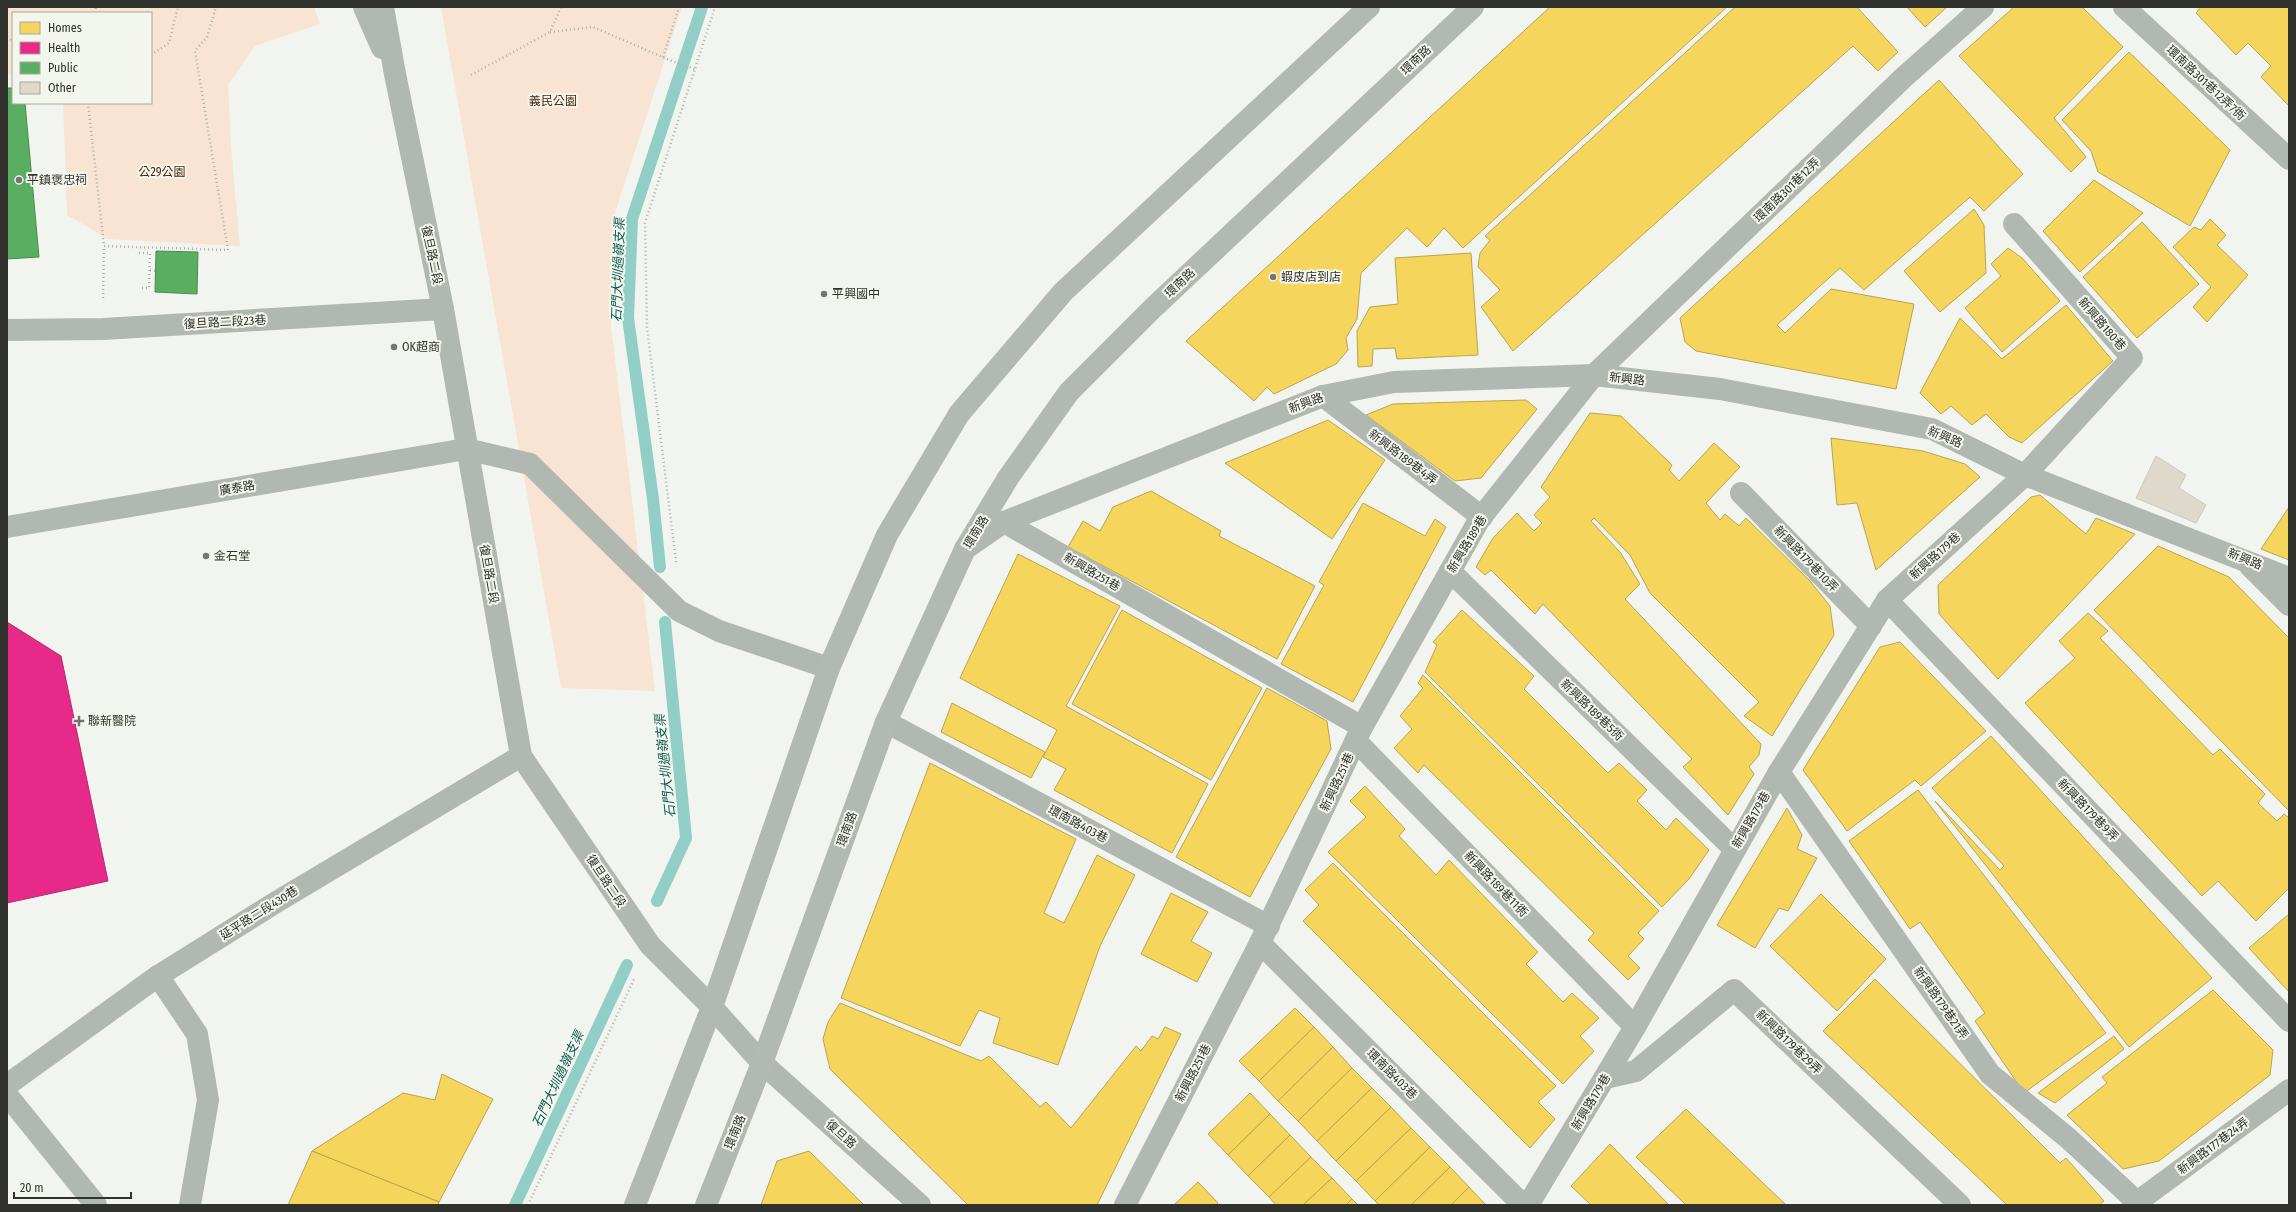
<svg xmlns="http://www.w3.org/2000/svg" width="2296" height="1212" font-family="'Fira Sans Condensed','Noto Sans TC',sans-serif">
	<rect width="100%" height="100%" fill="#f2f4ef"/>
	<g fill="#f9e4d3">
		<polygon points="7,7 314,7 320,24 255,46 228,85 231,147 240,246 108,239 67,215 63,103 151,103 151,13 13,13 13,75 7,74"/>
		<polygon points="441,7 682,7 613,219 611,326 655,691 561,688"/>
	</g>
	<g fill="#f6d55c" stroke="#bba44e">
		<polygon points="1550,7 1727,7 1463,248 1444,228 1427,247 1407,228 1361,273 1357,319 1346,338 1348,350 1336,364 1274,394 1267,387 1254,401 1186,341"/>
		<polygon points="1735,7 1857,7 1898,52 1878,71 1853,46 1513,351 1481,307 1500,290 1478,267 1480,253 1490,240 1485,236"/>
		<polygon points="1907,7 1947,7 1925,27"/>
		<polygon points="2014,7 2082,7 2123,47 2054,118 2086,157 2071,172 1959,56"/>
		<polygon points="2201,7 2289,7 2289,106 2261,77 2271,66 2248,43 2236,55 2196,13"/>
		<polygon points="2129,52 2230,150 2190,226 2098,172 2091,151 2062,120"/>
		<polygon points="1939,80 2023,174 1984,211 1970,197 1864,290 1840,268 1777,325 1785,333 1831,289 1914,304 1896,389 1696,351 1685,342 1680,318"/>
		<polygon points="2094,180 2143,213 2080,272 2043,231"/>
		<polygon points="1974,209 1984,225 1986,273 1940,312 1904,271"/>
		<polygon points="2210,219 2226,235 2217,245 2248,275 2207,322 2193,307 2211,287 2173,247 2194,227 2201,230"/>
		<polygon points="2142,222 2199,284 2137,338 2083,277"/>
		<polygon points="2008,248 2022,258 2060,301 2002,352 1965,308 2001,276 1991,264"/>
		<polygon points="1471,253 1478,355 1397,359 1395,348 1373,349 1372,366 1358,367 1357,331 1370,307 1398,304 1395,258"/>
		<polygon points="2066,305 2113,361 2022,443 2009,437 1986,414 1972,425 1951,406 1941,414 1920,393 1960,318 2002,359"/>
		<polygon points="1526,400 1537,409 1481,478 1455,481 1366,415 1393,404"/>
		<polygon points="1590,413 1621,416 1672,465 1669,470 1679,481 1714,443 1740,467 1706,503 1720,520 1725,514 1739,526 1746,518 1810,581 1830,606 1834,635 1772,736 1744,716 1759,702 1650,593 1630,555 1594,518 1591,521 1620,552 1640,584 1625,599 1761,744 1759,755 1749,767 1754,774 1728,815 1683,767 1692,759 1543,604 1535,614 1491,570 1485,575 1476,567 1493,538 1517,513 1534,531 1542,523 1534,515 1550,497 1541,487"/>
		<polygon points="1328,420 1385,460 1332,539 1225,463"/>
		<polygon points="1831,438 1923,451 1965,464 1980,477 1876,570 1857,503 1837,505"/>
		<polygon points="1151,491 1221,531 1219,536 1315,586 1277,659 1068,547 1083,521 1100,531 1113,507"/>
		<polygon points="2040,495 2086,534 2096,518 2135,534 1998,679 1939,614 1938,585 2031,497"/>
		<polygon points="1363,503 1425,536 1435,519 1446,527 1353,702 1281,664 1324,585 1319,582"/>
		<polygon points="2289,507 2289,560 2261,549"/>
		<polygon points="2158,546 2229,577 2289,638 2289,811 2094,610"/>
		<polygon points="1018,554 1120,606 1066,706 1208,784 1172,853 1054,790 1066,769 1043,757 1057,730 960,678"/>
		<polygon points="1122,610 1262,688 1211,780 1072,704"/>
		<polygon points="1462,610 1534,676 1524,689 1608,773 1619,763 1647,790 1637,801 1666,830 1676,818 1709,850 1689,879 1662,907 1425,672 1437,645 1433,642"/>
		<polygon points="2088,613 2108,631 2100,638 2213,755 2220,749 2265,794 2258,803 2277,821 2284,814 2289,818 2289,888 2256,921 2218,881 2202,896 2025,703 2075,658 2059,641"/>
		<polygon points="1900,642 1986,731 1921,786 1915,780 1847,831 1803,770 1880,647"/>
		<polygon points="1423,675 1659,911 1638,933 1644,939 1628,956 1640,968 1628,980 1588,940 1594,933 1424,765 1418,773 1394,748 1412,729 1400,716 1423,688 1418,683"/>
		<polygon points="1267,688 1327,721 1331,749 1250,897 1176,857"/>
		<polygon points="952,703 1045,752 1031,778 941,732"/>
		<polygon points="1991,736 2212,978 2129,1047 1935,801 2000,870 2004,866 1932,788"/>
		<polygon points="930,763 1076,839 1044,913 1064,923 1097,855 1135,875 1100,946 1058,1065 993,1043 1000,1018 979,1010 960,1046 841,998"/>
		<polygon points="1365,786 1405,829 1399,836 1436,875 1449,860 1538,952 1526,964 1563,1002 1572,993 1599,1018 1580,1036 1594,1051 1563,1084 1328,852 1366,817 1350,801"/>
		<polygon points="1918,790 2106,1033 2024,1093 1975,1021 1985,1013 1920,922 1910,929 1849,841"/>
		<polygon points="1787,808 1802,835 1797,849 1817,858 1788,911 1779,908 1755,948 1717,925"/>
		<polygon points="1333,863 1556,1086 1538,1102 1555,1119 1530,1148 1303,921 1319,905 1305,890"/>
		<polygon points="1171,893 1208,912 1191,941 1212,953 1197,982 1141,954"/>
		<polygon points="1821,894 1886,959 1837,1011 1770,946"/>
		<polygon points="2289,914 2289,992 2249,948"/>
		<polygon points="1875,979 2060,1163 2066,1158 2104,1201 2099,1205 2007,1205 1823,1031"/>
		<polygon points="2213,990 2273,1050 2270,1075 2159,1161 2123,1169 2067,1115 2107,1083 2102,1077"/>
		<polygon points="840,1003 981,1061 989,1056 1040,1107 1046,1102 1071,1128 1136,1046 1141,1051 1152,1036 1158,1039 1165,1027 1181,1034 1097,1205 968,1205 830,1069 823,1039 828,1022"/>
		<polygon points="1295,1008 1314,1027 1259,1081 1239,1061"/>
		<polygon points="1314,1027 1333,1047 1278,1101 1259,1081"/>
		<polygon points="2114,1036 2124,1049 2055,1103 2038,1093"/>
		<polygon points="1333,1047 1352,1068 1298,1121 1278,1101"/>
		<polygon points="1352,1068 1372,1088 1317,1141 1298,1121"/>
		<polygon points="442,1074 493,1099 439,1202 312,1151 403,1093 435,1100"/>
		<polygon points="1372,1088 1391,1107 1336,1161 1317,1141"/>
		<polygon points="1250,1093 1270,1114 1228,1155 1208,1134"/>
		<polygon points="1391,1107 1411,1128 1356,1181 1336,1161"/>
		<polygon points="1686,1109 1786,1205 1686,1205 1636,1157"/>
		<polygon points="1270,1114 1290,1135 1248,1176 1228,1155"/>
		<polygon points="1411,1128 1430,1147 1375,1201 1356,1181"/>
		<polygon points="1290,1135 1311,1157 1269,1197 1248,1176"/>
		<polygon points="1610,1144 1669,1205 1591,1205 1571,1186"/>
		<polygon points="1430,1147 1450,1167 1411,1205 1379,1205 1375,1201"/>
		<polygon points="312,1151 439,1202 438,1205 288,1205"/>
		<polygon points="809,1151 864,1205 761,1205 777,1161"/>
		<polygon points="1311,1157 1332,1178 1303,1205 1276,1205 1269,1197"/>
		<polygon points="1450,1167 1469,1187 1451,1205 1411,1205"/>
		<polygon points="1332,1178 1352,1199 1346,1205 1303,1205"/>
		<polygon points="1198,1182 1218,1203 1216,1205 1174,1205"/>
		<polygon points="1469,1187 1486,1205 1451,1205"/>
		<polygon points="1352,1199 1358,1205 1346,1205"/>
	</g>
	<polygon fill="#e7298a" stroke="#b02c6e" points="7,622 61,656 108,881 7,903"/>
	<g fill="#5aae61" stroke="#4e8952">
		<polygon points="7,88 13,88 13,103 25,103 39,257 7,259"/>
		<polygon points="156,251 198,252 197,294 155,292"/>
	</g>
	<g fill="none" stroke-linecap="round" stroke-linejoin="round">
		<g stroke="#91cfc6" stroke-width="12">
			<polyline points="660,567 653,499 628,318 632,219 702,7"/>
			<polyline points="657,901 686,838 665,622"/>
			<polyline points="515,1205 627,965"/>
		</g>
	</g>
	<polygon fill="#ded9cb" stroke="#c8c8c5" points="2156,456 2186,475 2179,488 2206,505 2196,523 2136,498"/>
	<g fill="none" stroke-linecap="round" stroke-linejoin="round">
		<g stroke="#abb1ac" stroke-width="2.5" stroke-dasharray="1 3" stroke-linecap="butt">
			<polyline points="95,13 96,7"/>
			<polyline points="550,32 593,27 674,62 695,69"/>
			<polyline points="7,37 13,41"/>
			<polyline points="151,55 169,43 178,7"/>
			<polyline points="663,57 679,7"/>
			<polyline points="471,75 550,32 561,7"/>
			<polyline points="88,103 104,246 228,250 195,51 207,37 216,7"/>
			<polyline points="139,253 150,253 149,288 140,288"/>
			<polyline points="150,270 156,271"/>
			<polyline points="103,298 104,246"/>
			<polyline points="676,562 647,327 645,223 715,7"/>
			<polyline points="528,1205 635,977"/>
		</g>
		<g stroke="#b1b8b2" stroke-width="22">
			<polyline points="364,7 382,48"/>
			<polyline points="383,7 395,74 443,309 521,756 650,945 712,1007 762,1063 920,1205"/>
			<polyline points="2124,7 2289,159"/>
			<polyline points="7,330 103,329 443,309"/>
			<polyline points="1323,396 1482,517"/>
			<polyline points="1741,493 1871,626"/>
			<polyline points="1004,522 1362,727"/>
			<polyline points="7,527 466,449 530,464 679,611 719,631 829,668"/>
			<polyline points="965,549 1004,522 1323,396 1394,382 1594,375 1720,389 1932,429 2025,475 2289,578"/>
			<polyline points="2250,566 2289,605"/>
			<polyline points="1450,571 1734,849"/>
			<polyline points="1887,600 2289,1021"/>
			<polyline points="886,722 1269,926"/>
			<polyline points="1356,741 1635,1027"/>
			<polyline points="1779,772 1990,1074 2069,1139 2137,1202"/>
			<polyline points="1260,943 1523,1205"/>
			<polyline points="158,976 197,1034 208,1100 190,1205"/>
			<polyline points="1605,1078 1636,1071 1734,990 1960,1205"/>
			<polyline points="7,1085 158,976 278,901 521,756"/>
			<polyline points="7,1095 96,1205"/>
			<polyline points="1125,1205 1260,943 1362,727 1479,520 1594,375 1903,78 1983,7"/>
			<polyline points="1528,1205 1635,1027 1779,772 1887,600 2025,475 2132,358 2014,224"/>
			<polyline points="2133,1205 2289,1090"/>
		</g>
		<g stroke="#b2b9b3" stroke-width="22">
			<polyline points="635,1205 712,1007 829,668 887,535 959,414 1063,292 1369,7"/>
			<polyline points="706,1205 762,1063 886,722 965,549 1008,478 1069,392 1152,309 1473,7"/>
		</g>
	</g>
	<g fill="#757672" stroke="#f3f6ed" stroke-width="1.5">
		<circle cx="19" cy="180" r="4"/>
		<circle cx="1273" cy="277" r="4"/>
		<circle cx="824" cy="294" r="4"/>
		<circle cx="394" cy="347" r="4"/>
		<circle cx="206" cy="556" r="4"/>
		<path d="M77 715h4v4h4v4h-4v4h-4v-4h-4v-4h4z"/>
	</g>
	<g text-anchor="middle" dominant-baseline="central" stroke-width="4" stroke-linejoin="round" paint-order="stroke">
		<g font-size="12" fill="#31322e" stroke="#f3f6ed">
			<text transform="translate(1416 60) rotate(-43)">環南路</text>
			<text transform="translate(2206 83) rotate(43)">環南路301巷12弄7衖</text>
			<text transform="translate(1787 190) rotate(-44)">環南路301巷12弄</text>
			<text transform="translate(432 255) rotate(78)">復旦路二段</text>
			<text transform="translate(1180 283) rotate(-43)">環南路</text>
			<text transform="translate(225 322) rotate(-3)">復旦路二段23巷</text>
			<text transform="translate(2102 324) rotate(49)">新興路180巷</text>
			<text transform="translate(1627 379) rotate(6)">新興路</text>
			<text transform="translate(1306 403) rotate(-20)">新興路</text>
			<text transform="translate(1945 437) rotate(23)">新興路</text>
			<text transform="translate(1403 457) rotate(37)">新興路189巷4弄</text>
			<text transform="translate(237 488) rotate(-10)">廣泰路</text>
			<text transform="translate(976 532) rotate(-59)">環南路</text>
			<text transform="translate(1467 544) rotate(-59)">新興路189巷</text>
			<text transform="translate(1935 556) rotate(-42)">新興路179巷</text>
			<text transform="translate(1806 559) rotate(46)">新興路179巷10弄</text>
			<text transform="translate(2245 559) rotate(22)">新興路</text>
			<text transform="translate(1092 572) rotate(30)">新興路251巷</text>
			<text transform="translate(489 574) rotate(80)">復旦路二段</text>
			<text transform="translate(1592 710) rotate(44)">新興路189巷5衖</text>
			<text transform="translate(1337 782) rotate(-65)">新興路251巷</text>
			<text transform="translate(2088 810) rotate(46)">新興路179巷9弄</text>
			<text transform="translate(1751 820) rotate(-60)">新興路179巷</text>
			<text transform="translate(1078 824) rotate(28)">環南路403巷</text>
			<text transform="translate(847 829) rotate(-70)">環南路</text>
			<text transform="translate(606 881) rotate(56)">復旦路二段</text>
			<text transform="translate(1496 884) rotate(46)">新興路189巷11衖</text>
			<text transform="translate(259 913) rotate(-32)">延平路二段430巷</text>
			<text transform="translate(1941 1003) rotate(55)">新興路179巷21弄</text>
			<text transform="translate(1789 1042) rotate(44)">新興路179巷29弄</text>
			<text transform="translate(1193 1073) rotate(-63)">新興路251巷</text>
			<text transform="translate(1392 1074) rotate(45)">環南路403巷</text>
			<text transform="translate(1591 1102) rotate(-59)">新興路179巷</text>
			<text transform="translate(735 1132) rotate(-68)">環南路</text>
			<text transform="translate(841 1134) rotate(42)">復旦路</text>
			<text transform="translate(2213 1146) rotate(-37)">新興路177巷24弄</text>
		</g>
		<g font-size="12" fill="#4d270a" stroke="#f3f6ed">
			<text x="553" y="101">義民公園</text>
			<text x="162" y="172">公29公園</text>
		</g>
		<g font-size="12" fill="#31322e" stroke="#f3f6ed" text-anchor="start">
			<text x="27" y="180">平鎮褒忠祠</text>
			<text x="1281" y="277">蝦皮店到店</text>
			<text x="832" y="294">平興國中</text>
			<text x="402" y="347">OK超商</text>
			<text x="214" y="556">金石堂</text>
			<text x="88" y="721">聯新醫院</text>
		</g>
		<g font-size="13" font-style="italic" fill="#0c5953" stroke="#f3f6ed">
			<text transform="translate(618 270) rotate(-88)">石門大圳過嶺支渠</text>
			<text transform="translate(665 766) rotate(-96)">石門大圳過嶺支渠</text>
			<text transform="translate(558 1079) rotate(-65)">石門大圳過嶺支渠</text>
		</g>
	</g>
	<rect width="2296" height="1212" fill="none" stroke="#31322e" stroke-width="16"/>
	<rect x="12" y="12" width="140" height="92" fill="#f3f6ed" stroke="#a5a8a1"/>
	<rect x="20" y="22" width="20" height="12" fill="#f6d55c" stroke="#a5a8a1"/>
	<text x="48" y="32" font-size="12" fill="#31322e">Homes</text>
	<rect x="20" y="42" width="20" height="12" fill="#e7298a" stroke="#a5a8a1"/>
	<text x="48" y="52" font-size="12" fill="#31322e">Health</text>
	<rect x="20" y="62" width="20" height="12" fill="#5aae61" stroke="#a5a8a1"/>
	<text x="48" y="72" font-size="12" fill="#31322e">Public</text>
	<rect x="20" y="82" width="20" height="12" fill="#ded9cb" stroke="#a5a8a1"/>
	<text x="48" y="92" font-size="12" fill="#31322e">Other</text>
	<path d="M14 1192v6h117v-6" fill="none" stroke="#31322e" stroke-width="2"/>
	<text x="20" y="1192" font-size="12" fill="#31322e" stroke="#f3f6ed" stroke-width="3" paint-order="stroke">20 m</text>
</svg>
